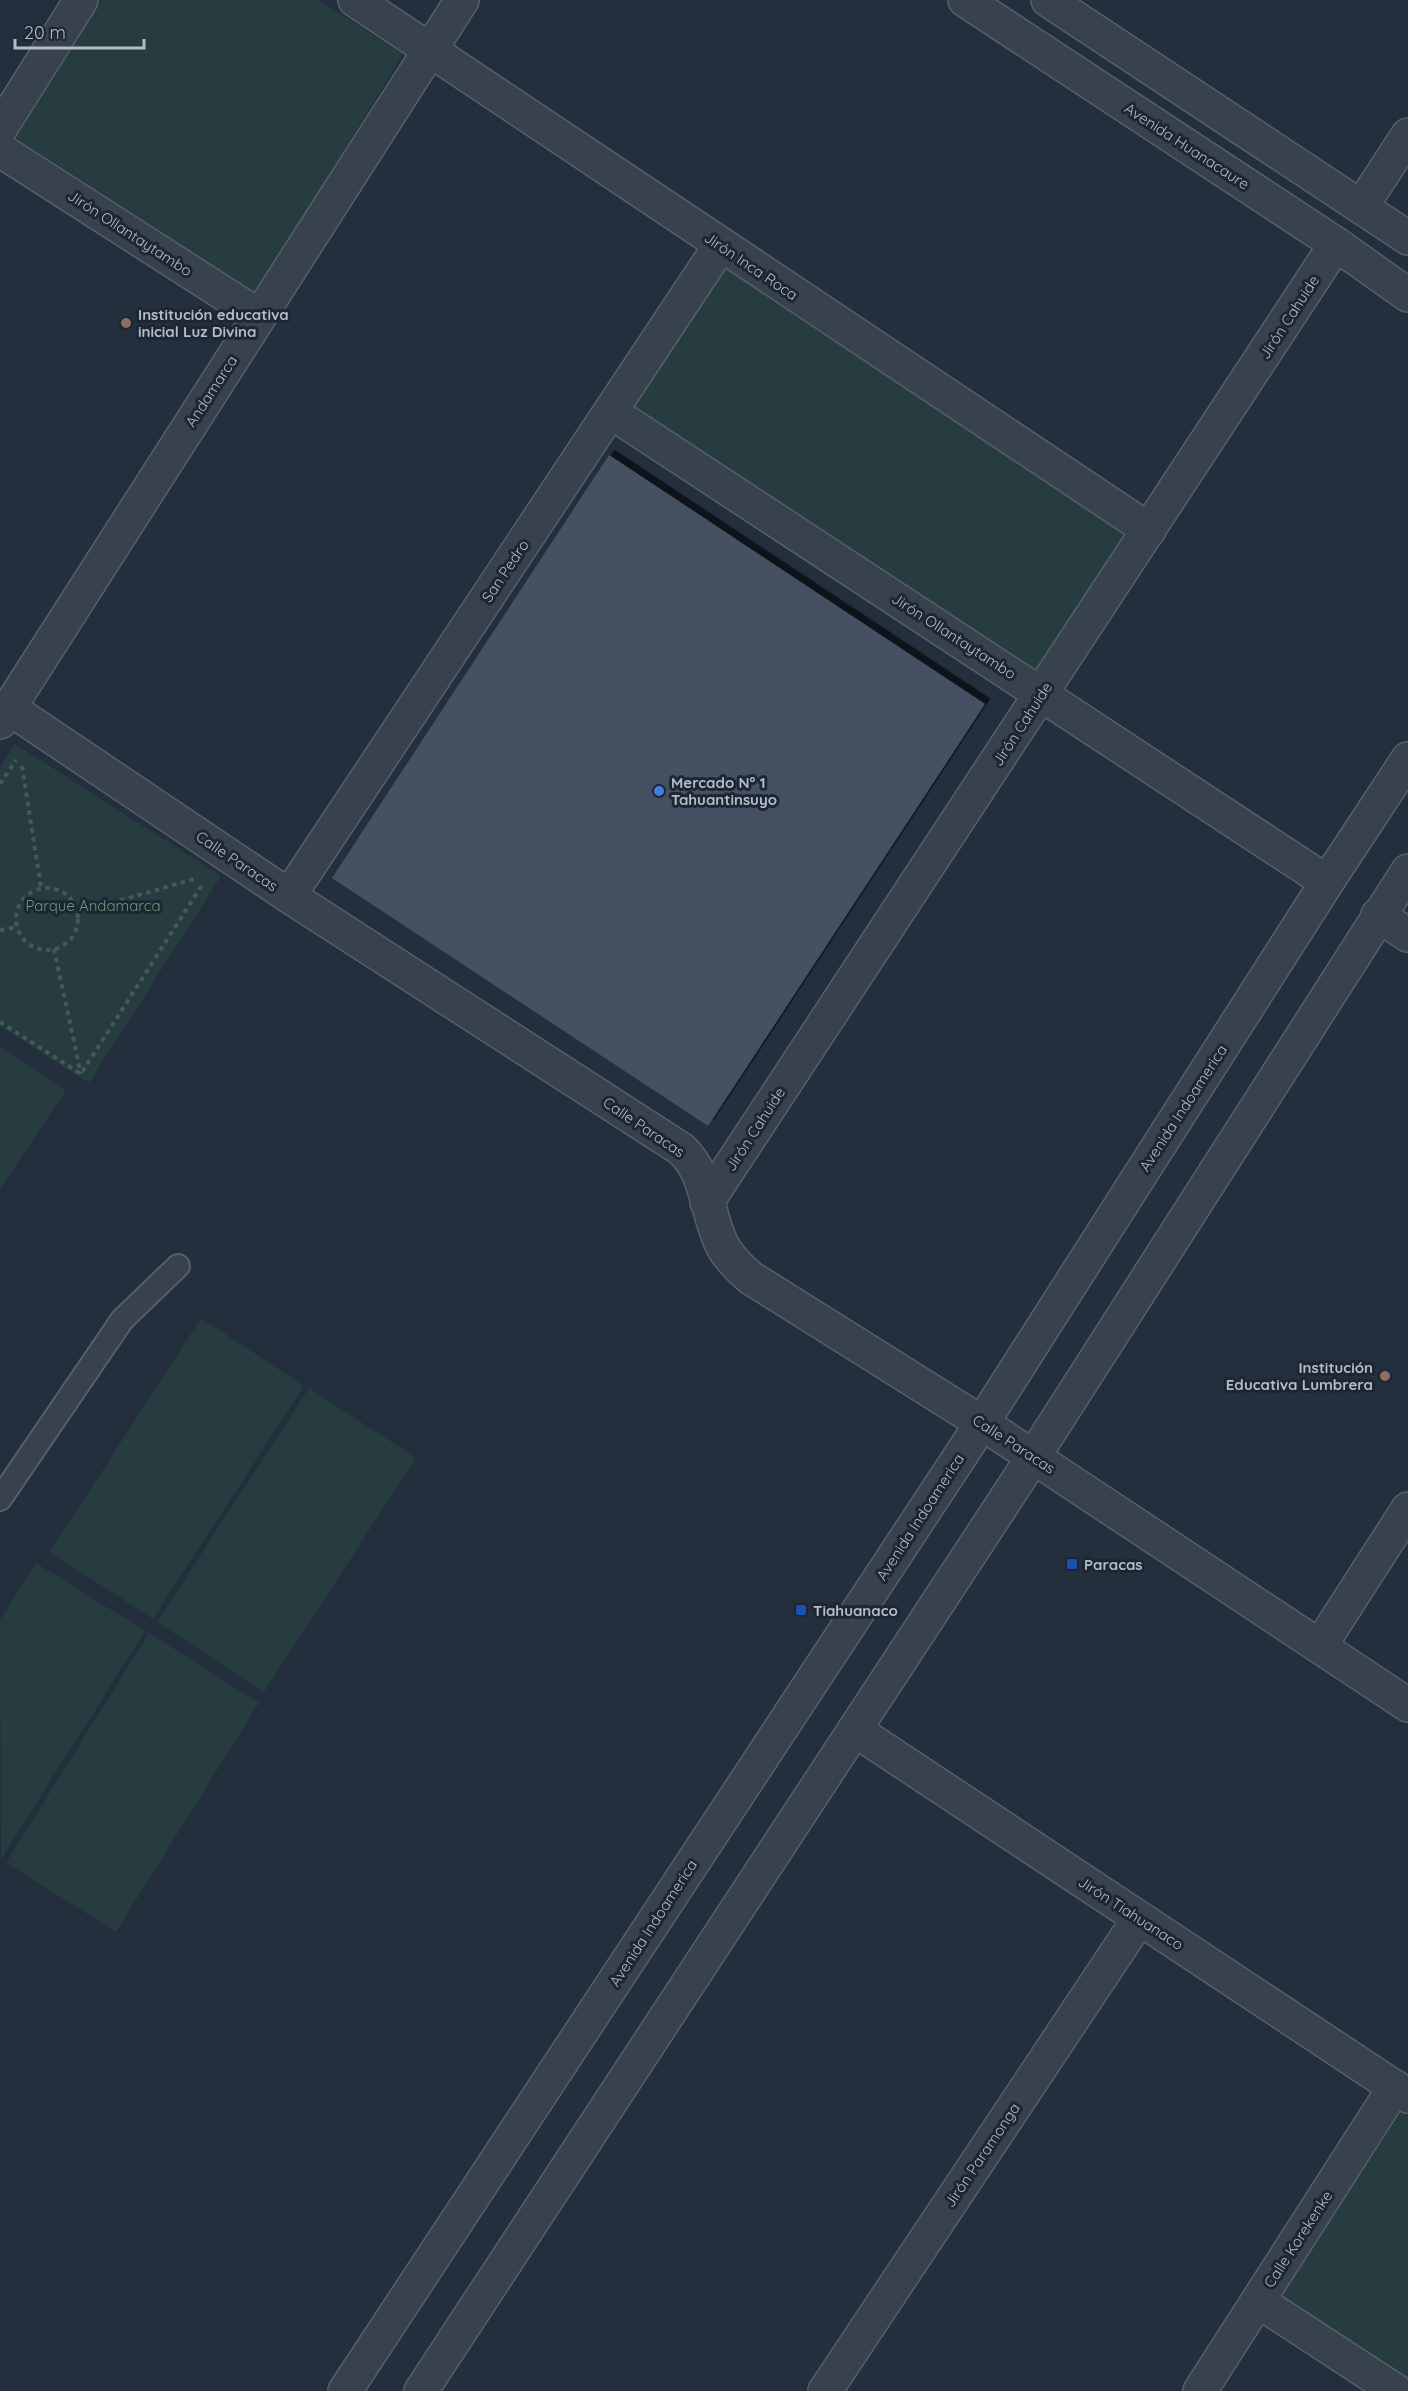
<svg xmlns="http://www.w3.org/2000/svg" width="1408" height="2391" font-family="Quicksand,sans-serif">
	<defs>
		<filter id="shadow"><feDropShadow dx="5.5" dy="-5.5" stdDeviation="0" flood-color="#0009"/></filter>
	</defs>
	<rect width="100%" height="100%" fill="#242f3e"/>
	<g fill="#263c3f">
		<polygon points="102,0 319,0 403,54 257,294 16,138"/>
		<polygon points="716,260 1132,535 1040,676 624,403"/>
		<polygon points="15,744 221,876 89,1083 0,1026 0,767"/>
		<polygon points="0,1047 66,1090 0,1189"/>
		<polygon points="201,1318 304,1386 153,1619 50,1552"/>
		<polygon points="309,1388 416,1458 264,1692 157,1622"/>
		<polygon points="36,1563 145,1631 1,1859 0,1620"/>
		<polygon points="149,1633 259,1703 116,1932 6,1863"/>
		<polygon points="1404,2108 1408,2110 1408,2388 1277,2301"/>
	</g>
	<polygon fill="#455162" filter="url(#shadow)" points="609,455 985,704 708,1126 332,878"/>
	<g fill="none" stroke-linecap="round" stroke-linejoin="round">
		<defs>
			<polyline id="service" points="0,1499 122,1320 178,1266"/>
			<g id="minor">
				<polyline points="355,0 1149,530"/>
				<polyline points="0,129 81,0"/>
				<polyline points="0,150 259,316"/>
				<polyline points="1361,207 1408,135"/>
				<polyline points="611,412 1327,882"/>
				<path d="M9 708 289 896 681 1149C709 1174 706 1215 723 1247 731 1260 740 1269 751 1278L982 1423 1408 1705"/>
				<polyline points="0,722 462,0"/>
				<polyline points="289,896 720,246"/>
				<polyline points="1378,915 1408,935"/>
				<polyline points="707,1202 1336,244"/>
				<polyline points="1320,1646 1408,1509"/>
				<polyline points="855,1730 1408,2096"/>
				<polyline points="1258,2301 1396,2391"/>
				<polyline points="825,2391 1139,1919"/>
				<polyline points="1200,2391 1395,2087"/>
			</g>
			<g id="tertiary">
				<polyline points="965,0 1336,244 1408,295"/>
				<polyline points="1048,0 1408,238"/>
				<polyline points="345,2391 982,1423 1327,882 1408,759"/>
				<polyline points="421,2391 1034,1456 1408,871"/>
			</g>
		</defs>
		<use href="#service" stroke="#565f6c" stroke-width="26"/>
		<use href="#minor" stroke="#565f6c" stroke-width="36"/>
		<use href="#tertiary" stroke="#565f6c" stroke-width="36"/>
		<g stroke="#44595c" stroke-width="4" stroke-dasharray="4.5 4.5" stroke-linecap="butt">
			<polyline points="22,766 41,888"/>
			<polyline points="0,784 16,760"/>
			<circle cx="47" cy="919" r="31"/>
			<polyline points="77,913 194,879"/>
			<polyline points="0,930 18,927"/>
			<polyline points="54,949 81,1074"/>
			<polyline points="0,1022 81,1074 202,885"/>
		</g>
		<use href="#service" stroke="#38414e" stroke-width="22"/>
		<use href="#minor" stroke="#38414e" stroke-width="33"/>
		<use href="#tertiary" stroke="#38414e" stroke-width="33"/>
	</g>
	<g fill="#8d6e63" stroke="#1d2633" stroke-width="2">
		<circle cx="126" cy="323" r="6"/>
		<circle cx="1385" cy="1376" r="6"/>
	</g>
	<circle fill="#3f7fe0" stroke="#1d2633" stroke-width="2" cx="659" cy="791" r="6"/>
	<g fill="#1a4fb4" stroke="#1d2633" stroke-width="2">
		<rect x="1066" y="1558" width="12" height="12" rx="3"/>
		<rect x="795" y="1604" width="12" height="12" rx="3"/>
	</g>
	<g text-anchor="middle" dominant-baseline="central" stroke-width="6" stroke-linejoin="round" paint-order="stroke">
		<g font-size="15" fill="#b4bcc9" stroke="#1d2633">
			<text transform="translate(1187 146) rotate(33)">Avenida Huanacaure</text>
			<text transform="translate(130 233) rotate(33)">Jirón Ollantaytambo</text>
			<text transform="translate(751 266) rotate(34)">Jirón Inca Roca</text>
			<text transform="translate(1289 317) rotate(-57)">Jirón Cahuide</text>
			<text transform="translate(211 391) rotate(-57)">Andamarca</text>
			<text transform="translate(505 571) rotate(-56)">San Pedro</text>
			<text transform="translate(954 636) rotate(33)">Jirón Ollantaytambo</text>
			<text transform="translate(1022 724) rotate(-57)">Jirón Cahuide</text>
			<text transform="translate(237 861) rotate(34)">Calle Paracas</text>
			<text transform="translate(1183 1108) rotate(-57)">Avenida Indoamerica</text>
			<text transform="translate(644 1127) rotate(34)">Calle Paracas</text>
			<text transform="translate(755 1129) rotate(-57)">Jirón Cahuide</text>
			<text transform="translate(1014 1444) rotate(33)">Calle Paracas</text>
			<text transform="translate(920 1517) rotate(-57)">Avenida Indoamerica</text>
			<text transform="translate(1131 1913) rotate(33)">Jirón Tiahuanaco</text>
			<text transform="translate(653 1923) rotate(-57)">Avenida Indoamerica</text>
			<text transform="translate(982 2155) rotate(-56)">Jirón Paramonga</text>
			<text transform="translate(1298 2239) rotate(-57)">Calle Korekenke</text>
		</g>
		<g font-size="15" font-weight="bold" fill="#b4bcc9" stroke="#1d2633" text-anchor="start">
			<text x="138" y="314">Institución educativa<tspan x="138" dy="17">inicial Luz Divina</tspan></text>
			<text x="671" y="782">Mercado N° 1<tspan x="671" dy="17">Tahuantinsuyo</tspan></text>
			<text x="1373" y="1367" text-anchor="end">Institución<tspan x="1373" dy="17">Educativa Lumbrera</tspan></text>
			<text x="1084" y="1564">Paracas</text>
			<text x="813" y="1610">Tiahuanaco</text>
		</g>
		<g font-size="15" fill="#6b9a76" stroke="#1d2633">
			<text x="93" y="905">Parque Andamarca</text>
		</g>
	</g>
	<path d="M15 39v9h129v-9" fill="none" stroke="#b4bcc9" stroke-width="3"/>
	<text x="24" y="39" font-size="18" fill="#b4bcc9" stroke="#1d2633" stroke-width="4.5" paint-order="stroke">20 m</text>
</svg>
